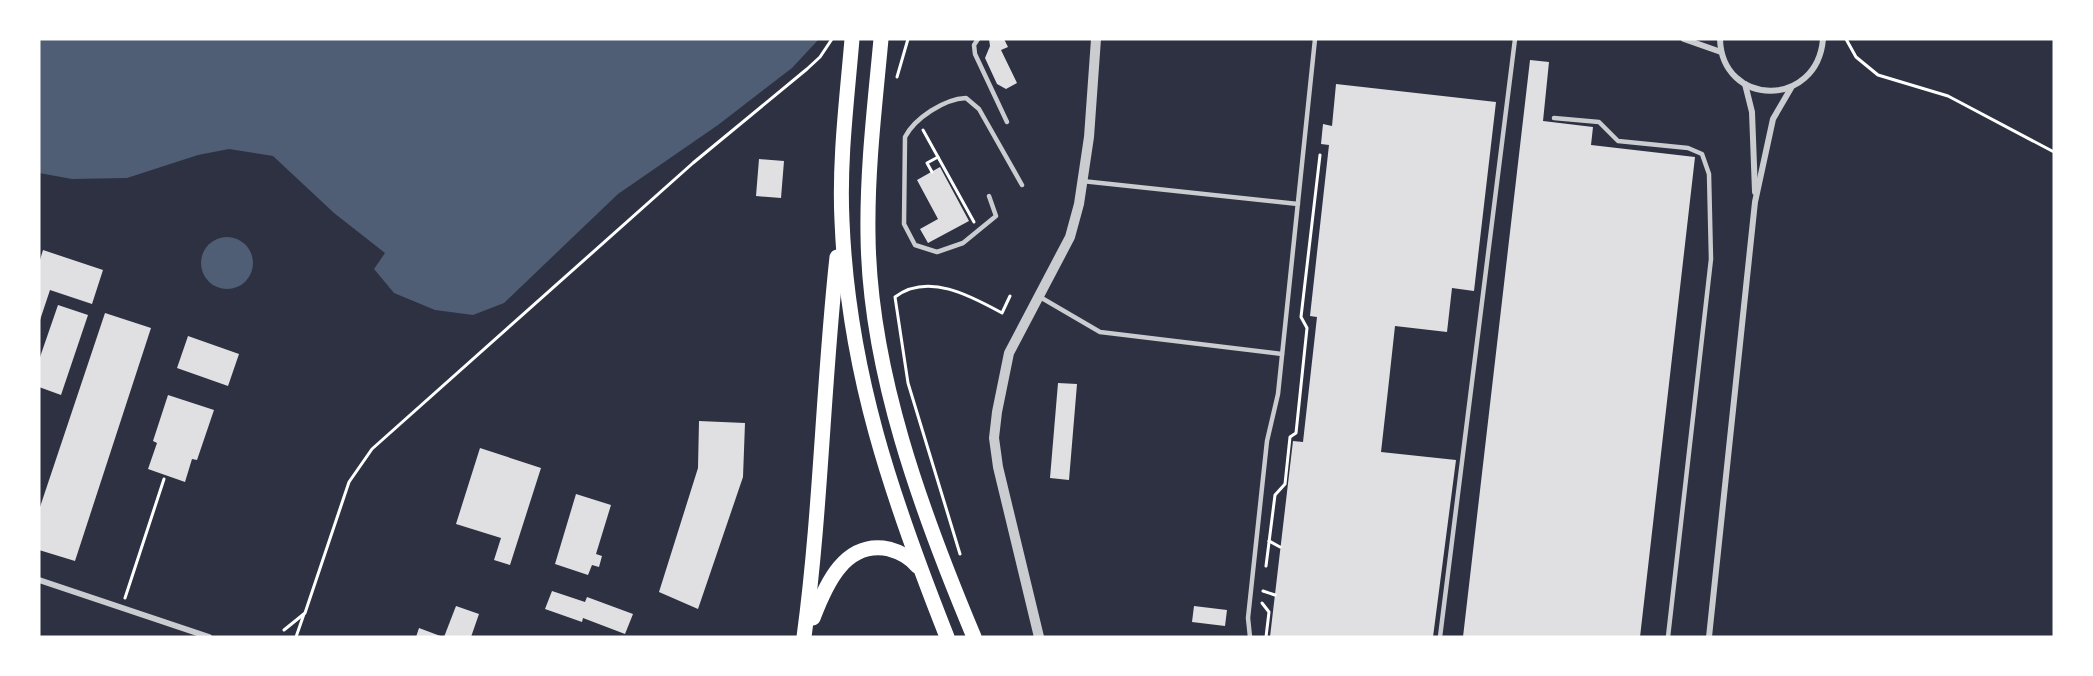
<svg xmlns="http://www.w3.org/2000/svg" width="2093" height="676" font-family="Raleway,sans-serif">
	<rect width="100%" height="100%" fill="#2d3142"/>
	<g fill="#4f5d75">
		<polygon points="39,39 819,39 792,68 718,125 618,194 504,303 473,315 435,310 394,293 374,269 385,253 334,213 273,156 229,149 198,155 127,178 72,179 39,173"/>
		<circle cx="227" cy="263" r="26"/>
	</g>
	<g fill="#e0e0e3">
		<polygon points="989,39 1004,39 1008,47 1001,50 1017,83 1006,89 997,84 985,58 990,46"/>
		<polygon points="1530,60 1549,62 1543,121 1593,127 1591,145 1695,157 1640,637 1463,637"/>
		<polygon points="1336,84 1496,102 1474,291 1452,288 1447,332 1395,326 1388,390 1381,452 1456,460 1433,637 1270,637 1293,441 1303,442 1317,317 1310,316 1329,145 1321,144 1323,124 1332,126"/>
		<polygon points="759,159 784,161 781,198 756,196"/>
		<polygon points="940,167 969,221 928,243 920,229 938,219 917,180"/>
		<polygon points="43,250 103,270 92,304 50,290 39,323 39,263"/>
		<polygon points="58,305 88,315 61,395 39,387 39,360"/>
		<polygon points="105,313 151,328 75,561 39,550 39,510"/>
		<polygon points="188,336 239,354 228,386 177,368"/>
		<polygon points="1058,383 1077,384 1069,480 1050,478"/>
		<polygon points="168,395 214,410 197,460 192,459 185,482 148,469 157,443 153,441"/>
		<polygon points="699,421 745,423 743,477 698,609 659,592 698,468"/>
		<polygon points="480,448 541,468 510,565 494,560 501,538 456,524"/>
		<polygon points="576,494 611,505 596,554 602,556 599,567 592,565 588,575 555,564"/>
		<polygon points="552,591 585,602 587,597 633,614 625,634 583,618 582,622 545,609"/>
		<polygon points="456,606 479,614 471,637 444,637"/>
		<polygon points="1194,606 1227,610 1225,626 1192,622"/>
		<polygon points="419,628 443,637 416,637"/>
	</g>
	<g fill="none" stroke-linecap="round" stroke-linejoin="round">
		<g stroke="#fff" stroke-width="3">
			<polyline points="1846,39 1856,57 1878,75 1948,96 2054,152"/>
			<polyline points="897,77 908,39"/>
			<polyline points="923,130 974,222"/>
			<polyline points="932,172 927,163 938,157"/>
			<polyline points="1269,541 1280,547"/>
			<path d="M960 554 908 383 895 297C928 272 971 296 1002 313L1010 296"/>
			<polyline points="1266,566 1275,495 1285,484 1290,437 1296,433 1307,328 1301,317 1320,155"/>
			<polyline points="1263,591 1275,595"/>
			<polyline points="125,598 164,479"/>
			<polyline points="1262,603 1269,612 1266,637"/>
			<polyline points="284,630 305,613 349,482 372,449 693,163 807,69 820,57 832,39"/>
			<polyline points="296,637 304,614"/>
		</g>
		<g stroke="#caccd0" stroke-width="4.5">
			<polyline points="978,39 974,45 975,54 1007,122"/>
			<polyline points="1554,118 1599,122 1618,141 1688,148 1702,154 1709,174 1711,259 1668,637"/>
			<polyline points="1082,181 1298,204"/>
			<path d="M989 196 996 216 963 243 937 252 915 245 904 224 905 137C915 118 944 99 966 98L979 109 1022 185"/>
			<polyline points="1040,297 1100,332 1282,354"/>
			<polyline points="1250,637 1248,618 1267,441 1278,394 1315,39"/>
			<polyline points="1440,637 1515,39"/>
		</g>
		<g stroke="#caccd0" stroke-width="6">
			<polyline points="1684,39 1721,52"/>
			<path d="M1720 39C1722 107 1817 109 1823 39"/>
			<polyline points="1745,84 1752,112 1755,192"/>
			<polyline points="39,580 209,637"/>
			<polyline points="1709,637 1755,202 1773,119 1791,88"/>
		</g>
		<polyline stroke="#caccd0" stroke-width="10" points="1039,637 998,467 994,438 997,412 1009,353 1070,237 1079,204 1089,137 1096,39"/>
		<g stroke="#fff" stroke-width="15">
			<path d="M852 39C847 99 839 160 842 221 848 371 892 498 947 637"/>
			<path d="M881 39C875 104 867 169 868 234 869 370 922 513 974 637"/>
			<path d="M813 618C826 584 845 540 889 549 900 552 910 557 917 566"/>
			<path d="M804 637C821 511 823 384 837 257"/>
		</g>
	</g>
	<rect width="2093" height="676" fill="none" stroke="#ffffff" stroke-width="81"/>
</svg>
